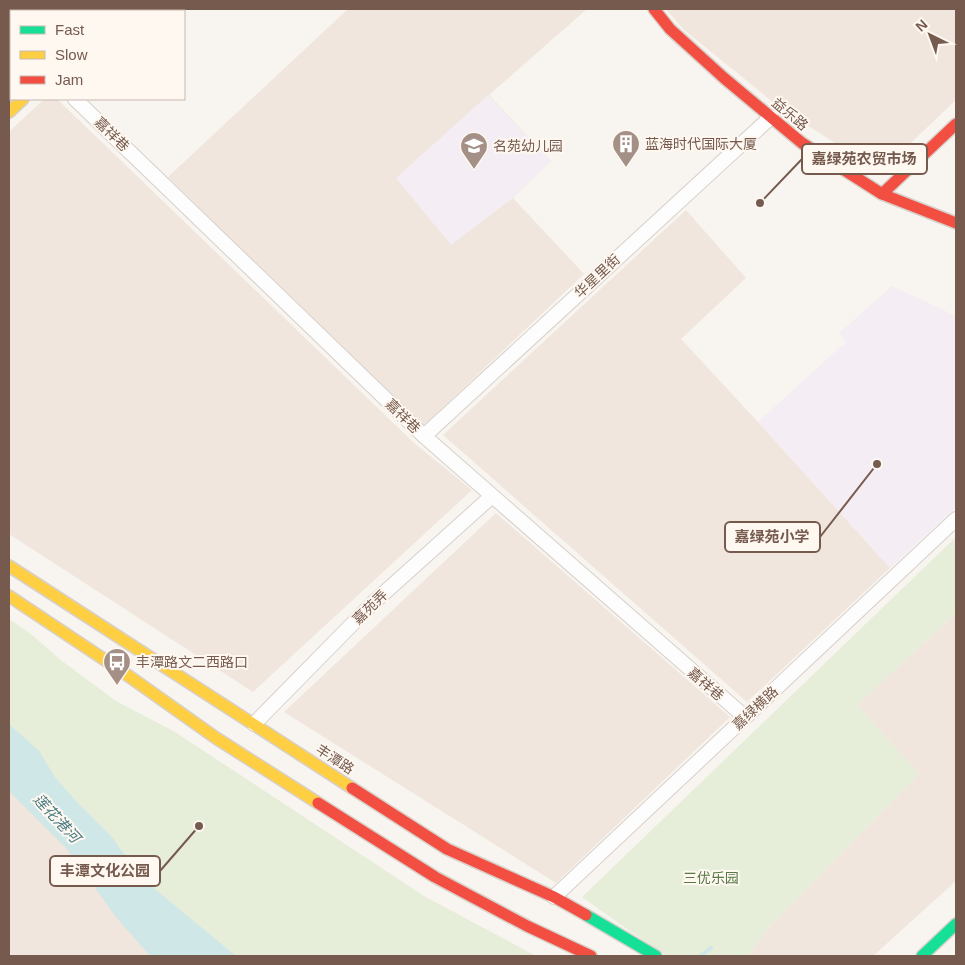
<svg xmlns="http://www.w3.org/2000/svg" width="965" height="965" font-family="Helvetica,'Noto Sans SC',sans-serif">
	<rect width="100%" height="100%" fill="#f8f4ef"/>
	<g fill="#f0e6dd">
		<polygon points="348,9 587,9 489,95 551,161 513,198 584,274 421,428 168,177"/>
		<polygon points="666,9 956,9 956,100 880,172 779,107 683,29"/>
		<polygon points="44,99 57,99 413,442 472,490 253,692 9,534 9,132"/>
		<polygon points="686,210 746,278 681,339 758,422 890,568 747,702 443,435"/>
		<polygon points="496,513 730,717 556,883 284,712"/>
		<polygon points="956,613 956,881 873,956 747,956 768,928 919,774 857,705"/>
		<polygon points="9,782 180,956 9,956"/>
	</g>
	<g fill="#f4edf4">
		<polygon points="488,95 551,161 513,198 451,245 396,178"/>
		<polygon points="892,286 956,316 956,507 890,568 758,422 846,342 839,333"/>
	</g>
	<g fill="#e6eeda">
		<polygon points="956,537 956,613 857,705 919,774 768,928 747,956 667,956 634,934 582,897"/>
		<polygon points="9,619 31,634 62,661 116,701 175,732 424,896 536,956 216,956 9,756"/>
	</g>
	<polygon fill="#d0e7e8" points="9,724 40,752 54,776 74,799 112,837 121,850 150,885 236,956 150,956 116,917 66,848 9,791"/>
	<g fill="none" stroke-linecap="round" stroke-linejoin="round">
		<polyline stroke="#d0e7e8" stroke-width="4" points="700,956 711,948"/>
		<defs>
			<g id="street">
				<polyline points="75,99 424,436 745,717"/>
				<polyline points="424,436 771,117"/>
				<polyline points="254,724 373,603 492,496"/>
				<polyline points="554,897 956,519"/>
			</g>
			<g id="fast">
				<polyline points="586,915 656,956"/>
				<polyline points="922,956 956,924"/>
			</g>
			<g id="slow">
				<polyline points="116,11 118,9"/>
				<polyline points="9,112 23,99"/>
				<polyline points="9,566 352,788"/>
				<polyline points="9,596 123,672 216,738 318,803"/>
			</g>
			<g id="jam">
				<polyline points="654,9 670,29 724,78 802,143 882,194 956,223"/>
				<polyline points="72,11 75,9"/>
				<polyline points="9,70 11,68"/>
				<polyline points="882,194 956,124"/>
				<polyline points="352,788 447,849 554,897 586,915"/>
				<polyline points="318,803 435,877 527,926 591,956"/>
			</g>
		</defs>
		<use href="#street" stroke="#d7d0cb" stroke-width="16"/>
		<use href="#fast" stroke="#d8d0ca" stroke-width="14"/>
		<use href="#slow" stroke="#d8d0ca" stroke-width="14"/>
		<use href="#jam" stroke="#d8d0ca" stroke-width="14"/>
		<use href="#street" stroke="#fefdfd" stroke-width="14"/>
		<use href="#fast" stroke="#16e098" stroke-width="11"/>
		<use href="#slow" stroke="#ffcf43" stroke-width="11"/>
		<use href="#jam" stroke="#f24e42" stroke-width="11"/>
	</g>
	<defs>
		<symbol id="building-pin" viewBox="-11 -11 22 30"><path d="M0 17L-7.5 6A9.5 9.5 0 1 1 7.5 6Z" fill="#a49086" stroke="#fef8f1"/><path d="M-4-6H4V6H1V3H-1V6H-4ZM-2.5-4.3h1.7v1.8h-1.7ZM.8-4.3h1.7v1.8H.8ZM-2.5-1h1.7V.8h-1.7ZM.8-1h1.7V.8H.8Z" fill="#fff"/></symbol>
		<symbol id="school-pin" viewBox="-11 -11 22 30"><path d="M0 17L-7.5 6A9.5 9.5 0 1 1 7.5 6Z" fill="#a49086" stroke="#fef8f1"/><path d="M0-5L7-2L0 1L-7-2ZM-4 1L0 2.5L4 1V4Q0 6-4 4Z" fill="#fff"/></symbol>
		<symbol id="bus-pin" viewBox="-11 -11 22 30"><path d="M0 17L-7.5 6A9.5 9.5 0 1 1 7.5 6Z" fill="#a49086" stroke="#fef8f1"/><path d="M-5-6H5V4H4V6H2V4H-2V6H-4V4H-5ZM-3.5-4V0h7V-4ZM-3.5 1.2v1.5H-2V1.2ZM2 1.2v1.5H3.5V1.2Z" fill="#fff"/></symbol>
	</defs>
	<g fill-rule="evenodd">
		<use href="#building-pin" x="610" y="128" width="32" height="43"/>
		<use href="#school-pin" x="458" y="130" width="32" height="43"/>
		<use href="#bus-pin" x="101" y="646" width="32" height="43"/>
	</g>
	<g text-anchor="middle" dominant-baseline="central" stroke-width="4" stroke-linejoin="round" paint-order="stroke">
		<g font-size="14" fill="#765a4e" stroke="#fef8f1">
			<text transform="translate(790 114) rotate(40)">益乐路</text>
			<text transform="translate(112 134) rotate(44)">嘉祥巷</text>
			<text transform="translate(597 276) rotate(-43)">华星里街</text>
			<text transform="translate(403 416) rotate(44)">嘉祥巷</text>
			<text transform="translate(370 607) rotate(-44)">嘉苑弄</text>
			<text transform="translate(706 684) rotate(41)">嘉祥巷</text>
			<text transform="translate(755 708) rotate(-43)">嘉绿横路</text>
			<text transform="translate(335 759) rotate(33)">丰潭路</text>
		</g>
		<g font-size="14" fill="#765a4e" stroke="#fef8f1" text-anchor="start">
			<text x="645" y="144">蓝海时代国际大厦</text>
			<text x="493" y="146">名苑幼儿园</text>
			<text x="136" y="662">丰潭路文二西路口</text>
		</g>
		<g font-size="14" fill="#597a47" stroke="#fef8f1">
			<text x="711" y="878">三优乐园</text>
		</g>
		<g font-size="15" font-style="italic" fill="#467a80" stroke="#fef8f1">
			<text transform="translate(57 818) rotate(47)">莲花港河</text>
		</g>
	</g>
	<path fill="none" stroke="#765a4e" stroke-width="2" d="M760 203L802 159M877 464L820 537M199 826L160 871"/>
	<g fill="#765a4e" stroke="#fef8f1" stroke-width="2">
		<circle cx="760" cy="203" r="5"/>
		<circle cx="877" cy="464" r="5"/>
		<circle cx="199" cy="826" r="5"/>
	</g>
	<g fill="#fef8f1" stroke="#765a4e" stroke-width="2">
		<rect x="802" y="144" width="125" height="30" rx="5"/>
		<rect x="725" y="522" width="95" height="30" rx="5"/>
		<rect x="50" y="856" width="110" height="30" rx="5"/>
	</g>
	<g font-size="15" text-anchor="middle" font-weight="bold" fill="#765a4e">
		<text x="864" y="164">嘉绿苑农贸市场</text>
		<text x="772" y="542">嘉绿苑小学</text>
		<text x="105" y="876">丰潭文化公园</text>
	</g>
	<rect width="965" height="965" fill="none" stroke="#765a4e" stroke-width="20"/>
	<rect x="10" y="10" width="175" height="90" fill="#fef8f1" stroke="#c8b9b0"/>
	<rect x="20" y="26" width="25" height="8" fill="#16e098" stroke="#c8b9b0"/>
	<text x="55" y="35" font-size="15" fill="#765a4e">Fast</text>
	<rect x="20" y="51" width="25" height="8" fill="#ffcf43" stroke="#c8b9b0"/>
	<text x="55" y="60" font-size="15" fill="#765a4e">Slow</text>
	<rect x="20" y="76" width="25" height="8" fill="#f24e42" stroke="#c8b9b0"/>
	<text x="55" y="85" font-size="15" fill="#765a4e">Jam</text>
	<g transform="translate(930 35) rotate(318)" stroke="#fef8f1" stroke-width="4" paint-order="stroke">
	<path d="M0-4L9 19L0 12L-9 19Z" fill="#765a4e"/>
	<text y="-8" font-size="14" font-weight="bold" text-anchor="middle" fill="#765a4e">N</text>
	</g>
</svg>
